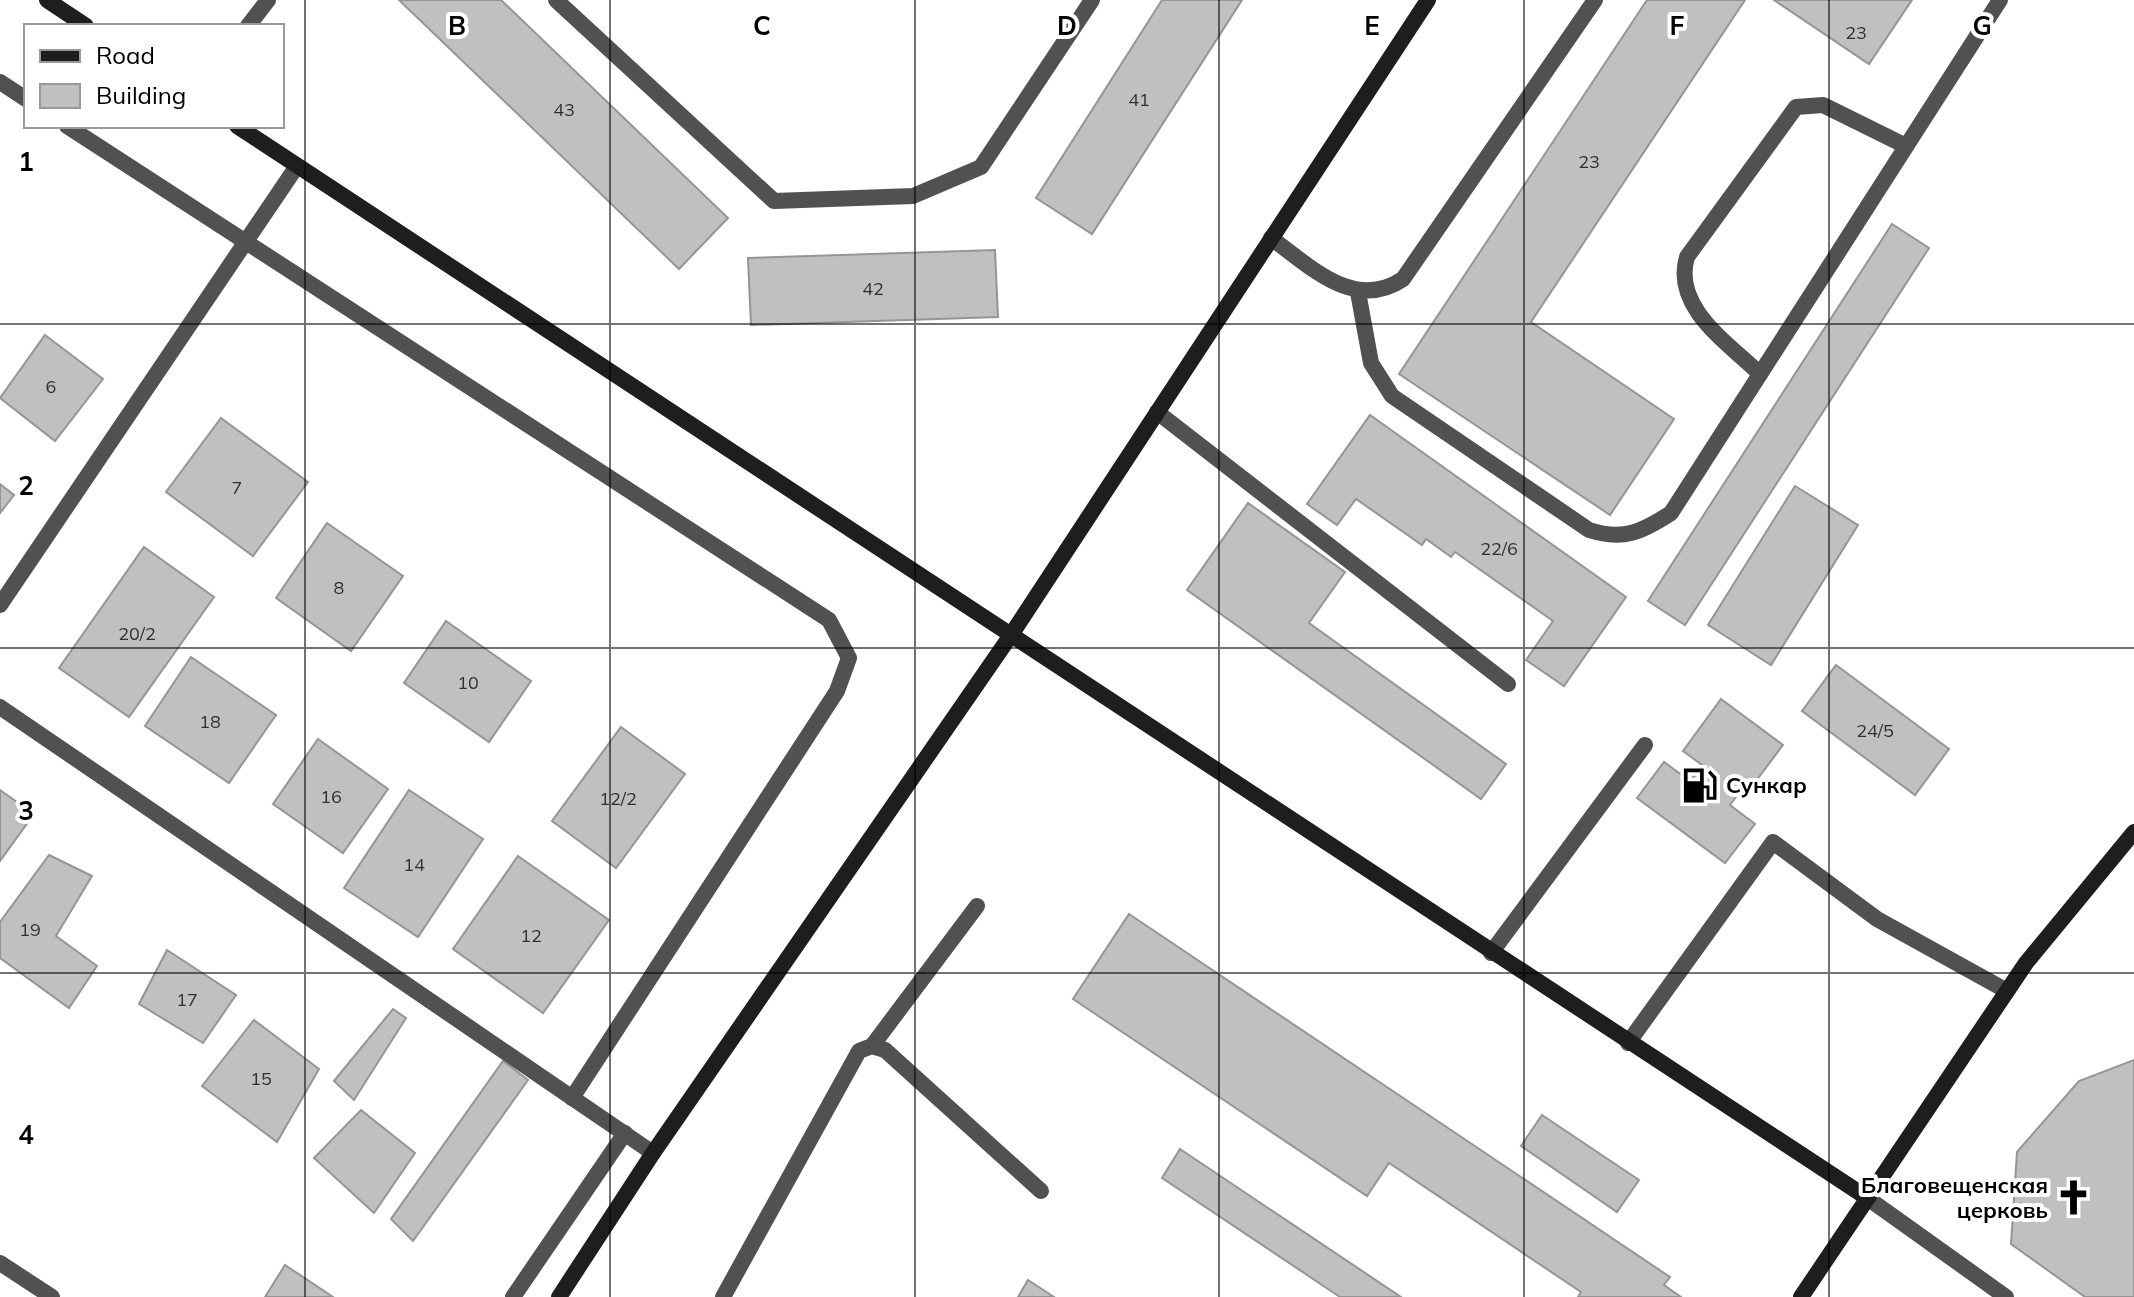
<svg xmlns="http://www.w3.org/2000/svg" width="2134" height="1297" font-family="Mulish,sans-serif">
	<rect width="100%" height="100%" fill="#fff"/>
	<g fill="#c0c0c0" stroke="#959595" stroke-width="2">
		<polygon points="399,0 501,0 728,218 679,269"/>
		<polygon points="1162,0 1242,0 1092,234 1036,198"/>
		<polygon points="1647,0 1745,0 1531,322 1674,419 1610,515 1399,374"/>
		<polygon points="1774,0 1912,0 1869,64"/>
		<polygon points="1892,224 1929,248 1685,625 1648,601"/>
		<polygon points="995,250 998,317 751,325 748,258"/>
		<polygon points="45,335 103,379 55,441 0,398"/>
		<polygon points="1370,415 1626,597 1564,686 1526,660 1553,621 1455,552 1451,557 1426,539 1422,545 1356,499 1337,525 1307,504"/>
		<polygon points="221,418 308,482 253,556 166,492"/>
		<polygon points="0,484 14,495 0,513"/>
		<polygon points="1795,486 1858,525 1771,665 1708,625"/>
		<polygon points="1248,503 1345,572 1309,623 1506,764 1481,799 1187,590"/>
		<polygon points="327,523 403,576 351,651 276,598"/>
		<polygon points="144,547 214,597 129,717 59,668"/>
		<polygon points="446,621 531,681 489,742 404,683"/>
		<polygon points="191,657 276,715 229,783 145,726"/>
		<polygon points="1836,665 1949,749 1915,795 1802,711"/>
		<polygon points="1721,699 1783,745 1747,793 1742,789 1730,805 1755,824 1725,863 1637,798 1664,762 1690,781 1702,765 1683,751"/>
		<polygon points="621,727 685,774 616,868 552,821"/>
		<polygon points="318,739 388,789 343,853 273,804"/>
		<polygon points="0,790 34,814 0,861"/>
		<polygon points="409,790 483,839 418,937 344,888"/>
		<polygon points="49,855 92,876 56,936 97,966 69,1008 0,958 0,922"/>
		<polygon points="518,856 609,920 543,1013 453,949"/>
		<polygon points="1129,914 1670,1277 1664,1285 1681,1297 1578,1297 1581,1292 1389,1163 1367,1196 1073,999"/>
		<polygon points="167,950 236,995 203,1043 139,1004"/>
		<polygon points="393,1009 406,1018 354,1100 334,1081"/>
		<polygon points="254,1020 319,1069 277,1142 202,1086"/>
		<polygon points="2134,1060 2134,1297 2085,1297 2011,1244 2017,1152 2079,1081"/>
		<polygon points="503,1061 528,1080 413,1241 391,1219"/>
		<polygon points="361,1110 415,1153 374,1213 314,1158"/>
		<polygon points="1542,1115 1639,1180 1617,1212 1521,1146"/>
		<polygon points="1180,1149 1401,1297 1340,1297 1162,1178"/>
		<polygon points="285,1265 333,1297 265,1297"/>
		<polygon points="1028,1280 1054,1297 1018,1297"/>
	</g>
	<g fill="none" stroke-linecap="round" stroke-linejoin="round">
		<g stroke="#515151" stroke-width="16">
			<polyline points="556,0 774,201 913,196 981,167 1092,0"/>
			<polyline points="248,26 268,0"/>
			<path d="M1271 238C1310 266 1354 312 1403 279L1595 0"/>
			<path d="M1358 292 1371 363 1392 396 1589 530C1623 541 1642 532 1671 513L2000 0"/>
			<path d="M1760 374C1728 343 1672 307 1687 257L1796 107 1823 105 1906 146"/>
			<polyline points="1157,412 1508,684"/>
			<polyline points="1491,953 1645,745"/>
			<polyline points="1628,1043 1773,842 1877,919 2007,991"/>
			<polyline points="872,1046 977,906"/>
			<polyline points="513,1297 625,1133"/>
			<polyline points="723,1297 859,1051 872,1046 885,1050 1041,1191"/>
		</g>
		<g stroke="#515151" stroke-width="16">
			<polyline points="0,82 26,99"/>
			<polyline points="67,126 829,620 849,658 837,691 572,1098"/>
			<polyline points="0,605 297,166"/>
			<polyline points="0,707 653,1153"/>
			<polyline points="1866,1197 2006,1297"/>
			<polyline points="0,1263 52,1297"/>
		</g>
		<g stroke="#1e1e1e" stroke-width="16">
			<polyline points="47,0 86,26"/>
			<polyline points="237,126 1866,1197"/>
			<polyline points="559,1297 653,1153 1011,635 1428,0"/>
			<polyline points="1801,1297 2026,963 2134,832"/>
		</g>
	</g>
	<path fill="none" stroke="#000" stroke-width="2" stroke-opacity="0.55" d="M305 0V1297M610 0V1297M915 0V1297M1219 0V1297M1524 0V1297M1829 0V1297M0 324H2134M0 648H2134M0 973H2134"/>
	<defs>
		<symbol id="fuel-bare" viewBox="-9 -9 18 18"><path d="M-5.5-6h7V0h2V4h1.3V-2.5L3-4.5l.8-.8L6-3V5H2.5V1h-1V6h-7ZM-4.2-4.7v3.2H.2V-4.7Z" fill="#000" stroke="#fff" stroke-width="2.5" paint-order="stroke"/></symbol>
		<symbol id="church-bare" viewBox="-9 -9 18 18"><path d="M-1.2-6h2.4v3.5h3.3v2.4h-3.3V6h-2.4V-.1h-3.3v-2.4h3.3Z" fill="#000" stroke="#fff" stroke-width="2.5" paint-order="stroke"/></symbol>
	</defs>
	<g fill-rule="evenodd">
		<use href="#fuel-bare" x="1674" y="760" width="51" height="51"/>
		<use href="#church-bare" x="2048" y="1172" width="51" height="51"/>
	</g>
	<g text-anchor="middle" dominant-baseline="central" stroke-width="8" stroke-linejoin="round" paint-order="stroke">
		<g font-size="18" fill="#303030">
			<text x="1856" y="32">23</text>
			<text x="1139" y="99">41</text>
			<text x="564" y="109">43</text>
			<text x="1589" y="161">23</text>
			<text x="873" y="288">42</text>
			<text x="51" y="386">6</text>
			<text x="237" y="487">7</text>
			<text x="1499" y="548">22/6</text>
			<text x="339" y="587">8</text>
			<text x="137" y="633">20/2</text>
			<text x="468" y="682">10</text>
			<text x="210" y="721">18</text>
			<text x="1875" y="730">24/5</text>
			<text x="331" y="796">16</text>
			<text x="618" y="798">12/2</text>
			<text x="414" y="864">14</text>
			<text x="30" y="929">19</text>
			<text x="531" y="935">12</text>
			<text x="187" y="999">17</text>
			<text x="261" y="1078">15</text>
		</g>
		<g font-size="22" font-weight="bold" fill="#000" stroke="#fff" text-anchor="start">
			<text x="1726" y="785">Сункар</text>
			<text x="2048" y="1185" text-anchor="end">Благовещенская<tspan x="2048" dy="25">церковь</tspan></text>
		</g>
	</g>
	<g font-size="26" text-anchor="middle" font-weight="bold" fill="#000" stroke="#fff" stroke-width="8" stroke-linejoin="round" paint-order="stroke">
		<text x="457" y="35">B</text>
		<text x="762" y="35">C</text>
		<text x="1067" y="35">D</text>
		<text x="1372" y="35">E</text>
		<text x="1677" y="35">F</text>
		<text x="1982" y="35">G</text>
		<text x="26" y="171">1</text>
		<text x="26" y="495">2</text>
		<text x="26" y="820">3</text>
		<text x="26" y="1144">4</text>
	</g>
	<rect x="24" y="24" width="260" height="104" fill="#ffffff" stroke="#999999" stroke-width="2"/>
	<rect x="40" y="50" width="40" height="12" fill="#1e1e1e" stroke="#999999" stroke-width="2"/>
	<text x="96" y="64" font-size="24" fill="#000000">Road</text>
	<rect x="40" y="84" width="40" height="24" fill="#c0c0c0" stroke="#999999" stroke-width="2"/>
	<text x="96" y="104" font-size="24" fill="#000000">Building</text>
</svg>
